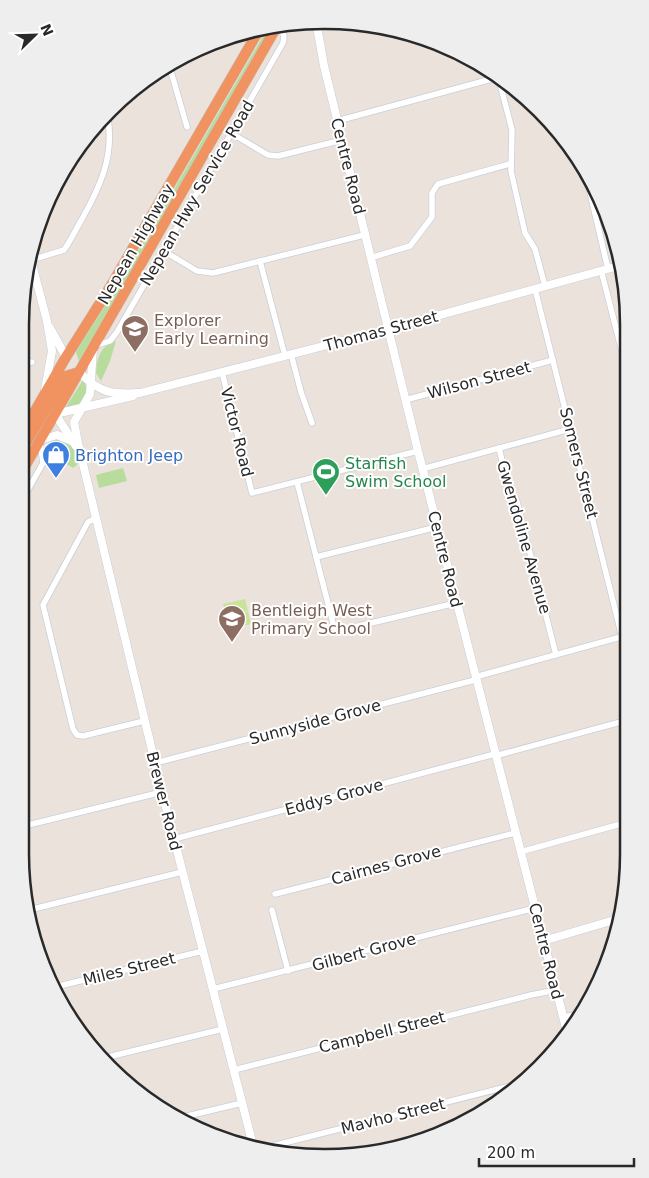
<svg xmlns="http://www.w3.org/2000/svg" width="649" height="1178" font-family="'DejaVu Sans',sans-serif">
	<rect width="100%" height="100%" fill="#eae2db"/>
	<g fill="#b7dc9c">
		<polygon points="267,29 270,29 266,37 79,361 76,352 122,279"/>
		<path d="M116 341 110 361 101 381 96 373C97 358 100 346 116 341Z"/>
		<path d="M83 380 87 388C86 400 79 407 66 407Z"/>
		<path d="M53 438C67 442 80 448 77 465L73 468 54 456H46L45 448Z"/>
		<polygon points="123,468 127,481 99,488 96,475"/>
	</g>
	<g fill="#c9e399">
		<polygon points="245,599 248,611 226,616 223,604"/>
		<polygon points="248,612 251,624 229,629 226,617"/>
	</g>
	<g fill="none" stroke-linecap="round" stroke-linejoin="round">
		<defs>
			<g id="street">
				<polyline points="170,68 187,127"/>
				<polyline points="498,76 512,130 511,171 525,233 535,249 545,286"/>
				<polyline points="337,121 499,77"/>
				<polyline points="231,133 268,155 278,156 342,140"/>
				<polyline points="585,171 608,269"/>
				<polyline points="164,251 197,271 213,273 364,235"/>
				<polyline points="370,258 410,246 432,217 432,193 438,184 510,164"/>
				<path d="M31 260 64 250C71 240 76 229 82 219 100 187 114 157 108 119"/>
				<polyline points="260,261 285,356"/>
				<polyline points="601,270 627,371"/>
				<polyline points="26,275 35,273"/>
				<polyline points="535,289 622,637"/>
				<polyline points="94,346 110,341 117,332 283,43 284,36 280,28"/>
				<polyline points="291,354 301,392 312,423"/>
				<polyline points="21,365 32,362"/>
				<polyline points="222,372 252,493 418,451"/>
				<polyline points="405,400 553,360"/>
				<polyline points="499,448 507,481 517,502 556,655"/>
				<polyline points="422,469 570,429"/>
				<polyline points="297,482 334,627 337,631 456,603"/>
				<polyline points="20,504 43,463 40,442"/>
				<polyline points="96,518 88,522 43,605 73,729 77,735 83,736 144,721"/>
				<polyline points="316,557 437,527"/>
				<polyline points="475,677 628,635"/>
				<polyline points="495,756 628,720"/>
				<polyline points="155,763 475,680"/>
				<polyline points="20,827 162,792"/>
				<polyline points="174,839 495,754"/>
				<polyline points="520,852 628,822"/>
				<polyline points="275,894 515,833"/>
				<polyline points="29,910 182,872"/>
				<polyline points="272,910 288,971"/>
				<polyline points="55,987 203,951"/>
				<polyline points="213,989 535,908"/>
				<polyline points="563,1017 582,1014"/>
				<polyline points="104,1058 223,1029"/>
				<polyline points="234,1070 531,995 556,990"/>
				<polyline points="179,1118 242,1103"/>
				<polyline points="260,1149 526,1082"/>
			</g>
			<g id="secondary">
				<polyline points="317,26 324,66 418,451 567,1032"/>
				<polyline points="29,253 47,321 52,351 45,390"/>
				<polyline points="50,328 66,357"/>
				<polyline points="93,348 90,394 74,422 78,443 162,792 254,1149"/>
				<path d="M79 372C100 393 112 395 140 393L378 332 622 265"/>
				<polyline points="55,414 133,396"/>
				<polyline points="55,414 76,446"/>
				<polyline points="40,440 57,435 72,441"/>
				<polyline points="543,941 621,918"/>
			</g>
			<g id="highway">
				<polyline points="20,437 66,357 112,284 259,30"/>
				<polyline points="20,453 66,376 79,372"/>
				<polyline points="20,475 276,28"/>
			</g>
		</defs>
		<use href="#street" stroke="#caced9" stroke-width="7"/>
		<use href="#secondary" stroke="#caced9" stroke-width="9"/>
		<use href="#highway" stroke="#c3c3c3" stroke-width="11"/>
		<use href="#street" stroke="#fff" stroke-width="5.5"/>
		<use href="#secondary" stroke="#fff" stroke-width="8"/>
		<use href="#highway" stroke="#f09360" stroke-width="10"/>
	</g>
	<defs>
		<symbol id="school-pin" viewBox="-11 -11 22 30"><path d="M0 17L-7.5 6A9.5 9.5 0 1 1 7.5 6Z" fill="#8d6e63" stroke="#fff"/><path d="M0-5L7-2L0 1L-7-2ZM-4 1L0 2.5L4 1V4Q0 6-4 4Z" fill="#fff"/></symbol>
		<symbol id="shop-pin" viewBox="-11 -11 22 30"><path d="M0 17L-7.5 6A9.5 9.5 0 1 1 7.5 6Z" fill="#3f7fe0" stroke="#fff"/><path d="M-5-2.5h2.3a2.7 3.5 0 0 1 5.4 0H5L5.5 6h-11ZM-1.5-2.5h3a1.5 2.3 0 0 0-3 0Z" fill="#fff"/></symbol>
		<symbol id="stadium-pin" viewBox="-11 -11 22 30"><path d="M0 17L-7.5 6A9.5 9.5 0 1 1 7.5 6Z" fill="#2e9e5b" stroke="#fff"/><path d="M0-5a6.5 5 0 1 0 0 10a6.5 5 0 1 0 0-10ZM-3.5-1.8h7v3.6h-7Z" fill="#fff"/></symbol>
	</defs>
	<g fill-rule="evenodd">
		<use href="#school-pin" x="119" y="313" width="32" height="43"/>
		<use href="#shop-pin" x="40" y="439" width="32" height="43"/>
		<use href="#stadium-pin" x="310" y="456" width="32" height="43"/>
		<use href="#school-pin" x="216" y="603" width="32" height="43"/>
	</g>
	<g text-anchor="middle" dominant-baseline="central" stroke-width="4" stroke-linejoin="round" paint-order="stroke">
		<g font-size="16" fill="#292929" stroke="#fff">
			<text transform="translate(348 166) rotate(76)">Centre Road</text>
			<text transform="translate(197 193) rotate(-60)">Nepean Hwy Service Road</text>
			<text transform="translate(136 244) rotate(-60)">Nepean Highway</text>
			<text transform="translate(381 331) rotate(-15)">Thomas Street</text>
			<text transform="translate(479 380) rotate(-15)">Wilson Street</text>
			<text transform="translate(237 432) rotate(76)">Victor Road</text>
			<text transform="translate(579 463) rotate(76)">Somers Street</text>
			<text transform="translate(524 537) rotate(74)">Gwendoline Avenue</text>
			<text transform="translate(445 559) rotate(76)">Centre Road</text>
			<text transform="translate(315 722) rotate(-15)">Sunnyside Grove</text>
			<text transform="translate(334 797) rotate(-15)">Eddys Grove</text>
			<text transform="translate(164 801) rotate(76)">Brewer Road</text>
			<text transform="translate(386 865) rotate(-15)">Cairnes Grove</text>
			<text transform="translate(546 951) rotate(76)">Centre Road</text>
			<text transform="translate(364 952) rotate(-15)">Gilbert Grove</text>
			<text transform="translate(129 969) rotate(-14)">Miles Street</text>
			<text transform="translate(382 1032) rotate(-14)">Campbell Street</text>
			<text transform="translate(393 1116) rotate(-14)">Mavho Street</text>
		</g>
		<g font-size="16" fill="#785e54" stroke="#fff" text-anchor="start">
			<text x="154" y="320">Explorer<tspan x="154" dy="18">Early Learning</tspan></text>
			<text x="251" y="610">Bentleigh West<tspan x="251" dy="18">Primary School</tspan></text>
		</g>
		<g font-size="16" fill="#366cbe" stroke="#fff" text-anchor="start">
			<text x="75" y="455">Brighton Jeep</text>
		</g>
		<g font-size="16" fill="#27864d" stroke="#fff" text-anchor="start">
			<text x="345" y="463">Starfish<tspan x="345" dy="18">Swim School</tspan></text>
		</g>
	</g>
	<path d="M0 0H649V1178H0ZM324 29H325A295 295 0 0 1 620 324V854A295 295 0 0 1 325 1149H324A295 295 0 0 1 29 854V324A295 295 0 0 1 324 29Z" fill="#eee" fill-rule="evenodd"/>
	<path fill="none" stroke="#292929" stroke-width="2.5" d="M324 29H325A295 295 0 0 1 620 324V854A295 295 0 0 1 325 1149H324A295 295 0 0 1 29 854V324A295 295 0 0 1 324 29Z"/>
	<g transform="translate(35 35) rotate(67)" stroke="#ffffff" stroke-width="4" paint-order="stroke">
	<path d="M0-4L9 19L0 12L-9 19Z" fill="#292929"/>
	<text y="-8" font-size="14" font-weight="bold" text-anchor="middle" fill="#292929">N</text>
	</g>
	<path d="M479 1158v8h155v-8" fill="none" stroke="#292929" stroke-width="2.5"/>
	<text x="487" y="1158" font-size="15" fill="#292929" stroke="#ffffff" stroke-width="4" paint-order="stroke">200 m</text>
</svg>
